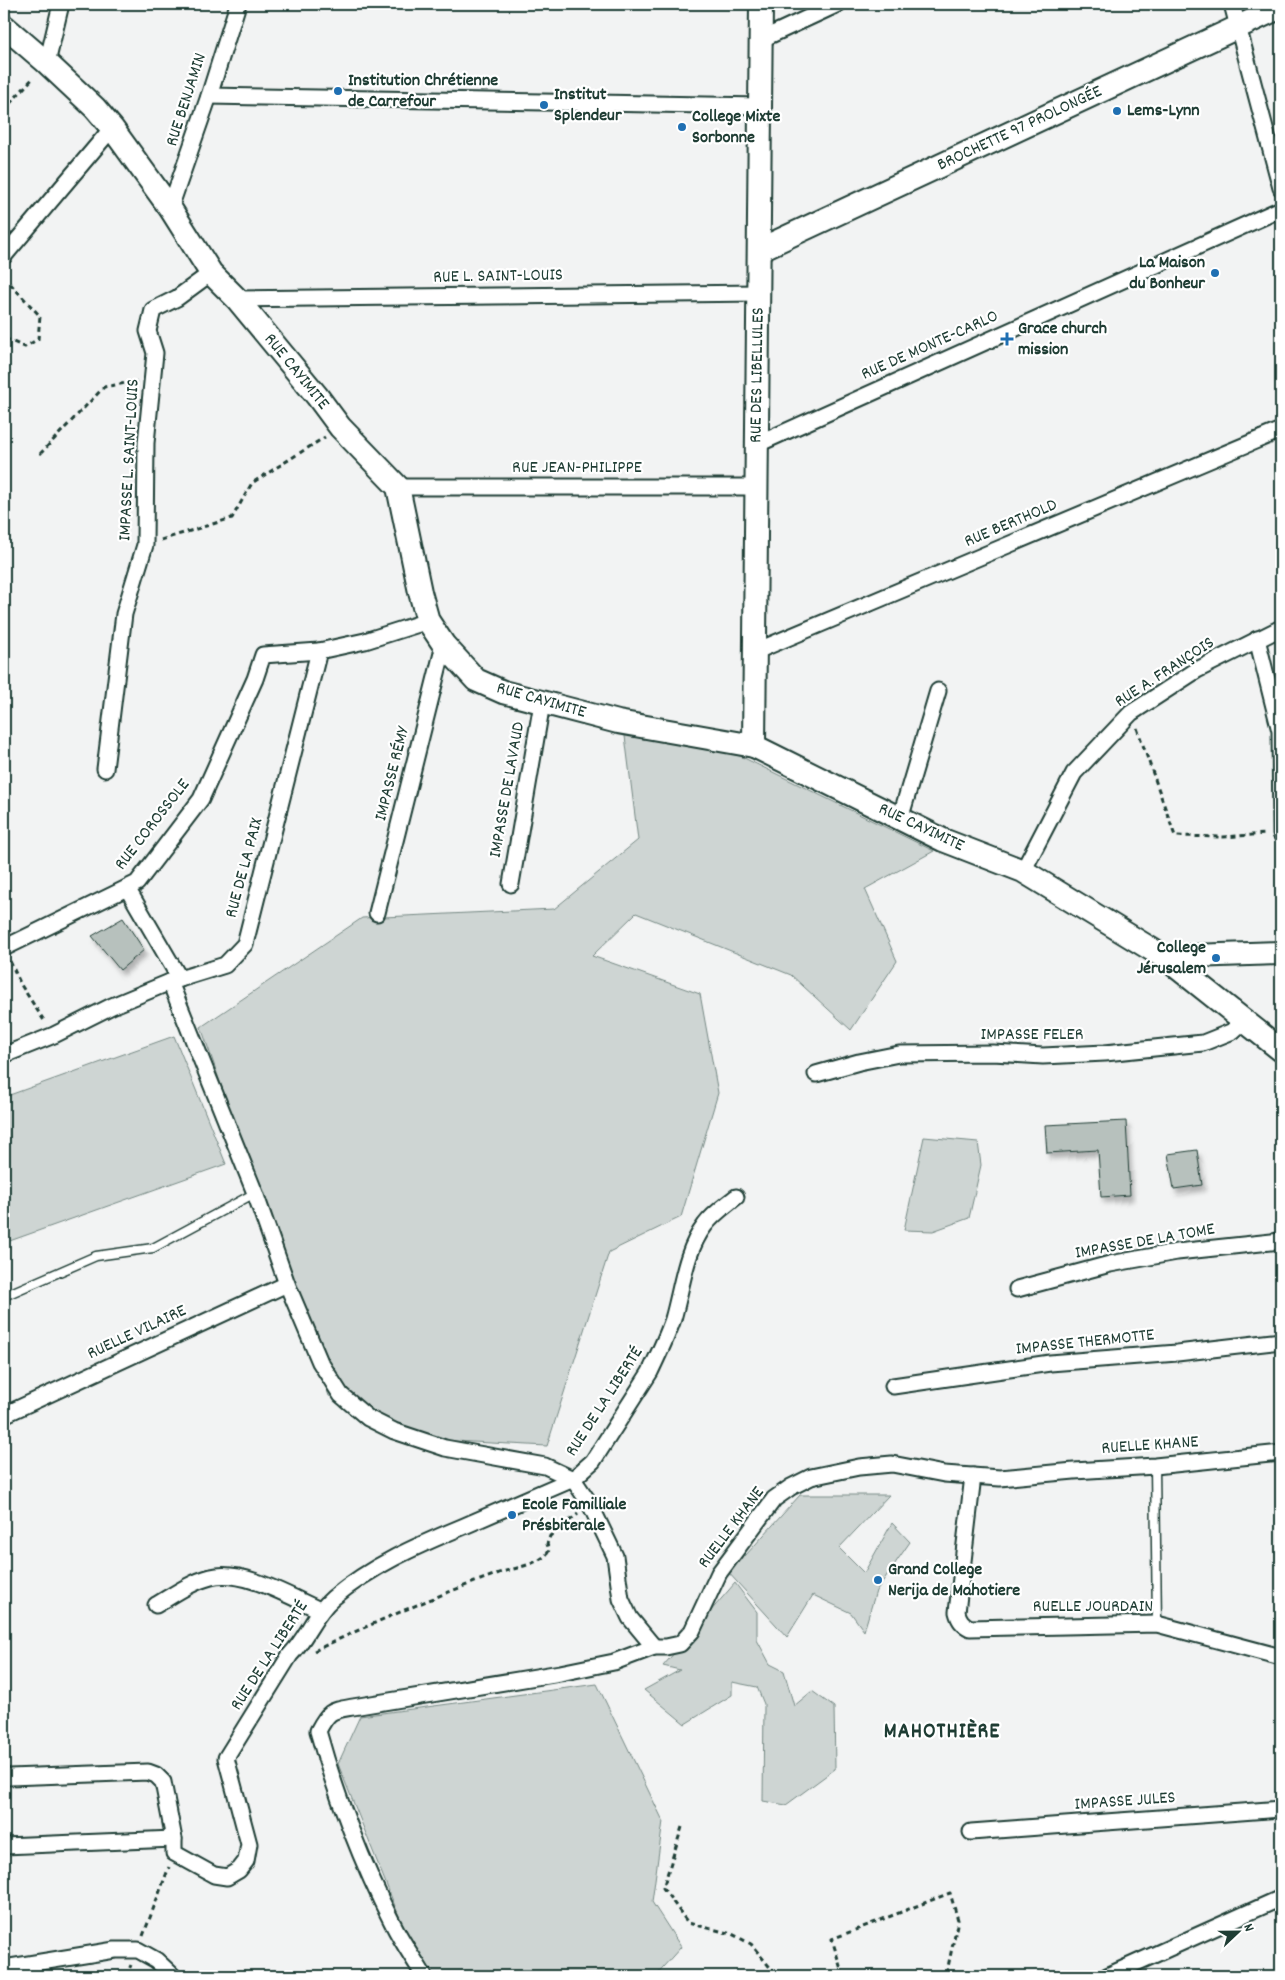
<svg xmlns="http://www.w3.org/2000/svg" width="1285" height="1980" font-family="Dekko,sans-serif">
	<defs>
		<filter id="shadow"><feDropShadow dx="3" dy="5.5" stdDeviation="2.5" flood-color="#0004"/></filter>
	</defs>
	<rect width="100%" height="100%" fill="#f2f3f3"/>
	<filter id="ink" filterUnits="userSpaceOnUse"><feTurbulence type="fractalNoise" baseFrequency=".02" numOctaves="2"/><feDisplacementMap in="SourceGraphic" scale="10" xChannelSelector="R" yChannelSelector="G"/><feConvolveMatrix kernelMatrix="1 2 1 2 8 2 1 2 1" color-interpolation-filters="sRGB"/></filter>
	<g filter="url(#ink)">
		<g fill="#ced5d3" stroke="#768984">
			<polygon points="624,728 740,756 934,851 865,889 897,961 851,1030 791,975 636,913 592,956 700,994 718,1093 681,1217 609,1252 547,1446 436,1440 329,1396 201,1027 362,918 554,909 638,840"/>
			<polygon points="174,1036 226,1164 4,1243 4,1097"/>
			<polygon points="924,1137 978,1142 981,1165 969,1218 933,1231 904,1230"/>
			<polygon points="800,1495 889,1495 839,1548 864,1573 892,1523 910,1542 876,1591 864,1631 851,1613 813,1595 787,1637 727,1571 745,1556"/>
			<polygon points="735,1583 757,1612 757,1640 770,1664 784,1671 794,1706 812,1691 834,1707 835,1769 786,1805 763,1801 764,1704 757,1687 732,1682 732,1695 685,1724 644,1690 680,1670 663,1666"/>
			<polygon points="597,1684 663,1821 652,1902 681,1947 655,1976 423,1976 338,1764 360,1716"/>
		</g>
		<g fill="#b7c1bd" stroke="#1f3d34" filter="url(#shadow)">
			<polygon points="123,918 144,950 120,970 92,936"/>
			<polygon points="1126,1121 1130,1195 1101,1197 1098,1150 1047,1153 1045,1125"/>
			<polygon points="1197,1150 1202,1185 1174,1189 1168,1154"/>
		</g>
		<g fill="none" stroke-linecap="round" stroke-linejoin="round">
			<defs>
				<g id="lane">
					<polyline points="4,1296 96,1256 153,1248 255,1193"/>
					<polyline points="1155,1466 1157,1624"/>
				</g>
				<g id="street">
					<polyline points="1232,4 1281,188"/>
					<polyline points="760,40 838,4"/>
					<polyline points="47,63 61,4"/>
					<polyline points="209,96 760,106"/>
					<polyline points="170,208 209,96 238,4"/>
					<polyline points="4,256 112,128"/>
					<polyline points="237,299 759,293"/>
					<polyline points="758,444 1281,209"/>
					<polyline points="398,487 756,487"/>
					<polyline points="1257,639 1280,731 1281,834"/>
					<polyline points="754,652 1281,430"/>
					<polyline points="105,769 124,614 145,545 146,443 155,353 148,331 153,310 177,298 211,273"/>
					<polyline points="900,819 938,691"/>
					<polyline points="1023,871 1074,773 1131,713 1197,670 1281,628"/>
					<polyline points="511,884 542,703"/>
					<polyline points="127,888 180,979"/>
					<polyline points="377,913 444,645"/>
					<polyline points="4,948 137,883 201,799 255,679 263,655 319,651"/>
					<polyline points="170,982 255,1193 287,1284 320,1362 341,1395 368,1418 394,1431 445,1448 545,1466 573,1479 590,1504 615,1556 621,1599 630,1618 654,1647"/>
					<polyline points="4,1055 54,1035 112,1006 170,982 225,965 245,944 319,651 365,641 428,621"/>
					<polyline points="816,1074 859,1062 899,1054 993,1053 1043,1056 1105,1053 1203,1043 1233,1031 1244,1021"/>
					<polyline points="1017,1289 1110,1264 1177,1252 1281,1241"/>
					<polyline points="893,1386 1050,1363 1177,1353 1281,1341"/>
					<polyline points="4,1415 287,1284"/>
					<path d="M973 1476 957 1612C959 1620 962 1624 970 1628L1157 1624 1281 1657"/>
					<path d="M156 1605C173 1595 191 1582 211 1577 244 1569 290 1597 320 1610"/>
					<path d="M4 1775 9 1777 148 1772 156 1775 163 1782 174 1839V1853L214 1875 227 1877 239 1870 246 1861 249 1844 226 1758 290 1655C307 1638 314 1614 333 1598 371 1566 416 1546 462 1527 499 1511 536 1495 573 1479L593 1461 650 1372C658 1355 667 1337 673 1319 682 1288 685 1251 705 1225 713 1214 725 1206 736 1197"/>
					<polyline points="971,1832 1281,1809"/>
					<polyline points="4,1846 174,1839"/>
					<polyline points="4,1968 115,1950 138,1950 156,1960 173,1976"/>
					<path d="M424 1976C414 1959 402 1942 393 1924 363 1866 335 1793 318 1731 329 1710 331 1711 353 1707L560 1673 614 1662 654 1647H666L680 1644 692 1631 719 1573 774 1499 791 1487 811 1477 859 1467 892 1464 944 1474 1000 1478 1074 1471 1155 1466 1281 1453"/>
					<polyline points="1107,1976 1281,1898"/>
				</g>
				<g id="secondary">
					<polyline points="4,26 47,63 95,108 112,128 170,208 211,273 237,299 317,396 340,427 398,487 420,592 428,621 444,645 476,680 503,692 618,722 754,746 943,840 1023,871 1164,957 1281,1050"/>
					<polyline points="759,250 1281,7"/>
					<polyline points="754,746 761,4"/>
					<polyline points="1164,957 1281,953"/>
				</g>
			</defs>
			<use href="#lane" stroke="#1f3d34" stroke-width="11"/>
			<use href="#street" stroke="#1f3d34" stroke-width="19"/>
			<use href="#secondary" stroke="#1f3d34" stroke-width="26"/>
			<g stroke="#1f3d34" stroke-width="3" stroke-dasharray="5 4" stroke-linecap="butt">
				<polyline points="4,110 34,77"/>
				<polyline points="4,277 40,316 38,339 25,347 4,338"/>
				<polyline points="40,454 104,387 137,381"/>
				<polyline points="161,540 232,518 252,483 325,437"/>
				<polyline points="1137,728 1175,836 1223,837 1267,834"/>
				<polyline points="10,961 21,985 45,1022"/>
				<path d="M314 1651C374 1622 436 1596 499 1573 511 1569 546 1563 549 1550L547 1544 550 1536 578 1514"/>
				<polyline points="682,1827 663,1888 688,1923 732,1934 751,1944 777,1976"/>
				<polyline points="143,1936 169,1867"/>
				<polyline points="126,1976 131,1965"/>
				<polyline points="843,1976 832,1939 950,1893 958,1920 946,1976"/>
			</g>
			<use href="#lane" stroke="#fff" stroke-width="8"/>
			<use href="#street" stroke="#fff" stroke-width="15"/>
			<use href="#secondary" stroke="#fff" stroke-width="22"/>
		</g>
	</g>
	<g fill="#1f6fb2" stroke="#fff" stroke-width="2">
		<circle cx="338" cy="91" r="5"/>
		<circle cx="544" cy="105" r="5"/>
		<circle cx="1117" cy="111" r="5"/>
		<circle cx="682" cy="127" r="5"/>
		<circle cx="1215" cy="273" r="5"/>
		<path d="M1004.5 331.5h5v5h5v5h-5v5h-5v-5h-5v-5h5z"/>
		<circle cx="1216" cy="958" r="5"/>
		<circle cx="512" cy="1515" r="5"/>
		<circle cx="878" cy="1580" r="5"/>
	</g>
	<g text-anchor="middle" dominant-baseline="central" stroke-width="4.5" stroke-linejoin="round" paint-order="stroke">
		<g font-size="18" font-weight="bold" fill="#1f3d34" stroke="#fff" text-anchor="start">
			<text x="348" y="81">Institution Chrétienne<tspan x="348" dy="21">de Carrefour</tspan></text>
			<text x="554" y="95">Institut<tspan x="554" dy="21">Splendeur</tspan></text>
			<text x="1127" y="111">Lems-Lynn</text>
			<text x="692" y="117">College Mixte<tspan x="692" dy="21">Sorbonne</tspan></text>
			<text x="1205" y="263" text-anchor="end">La Maison<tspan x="1205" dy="21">du Bonheur</tspan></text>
			<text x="1018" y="329">Grace church<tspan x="1018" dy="21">mission</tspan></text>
			<text x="1206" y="948" text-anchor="end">College<tspan x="1206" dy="21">Jérusalem</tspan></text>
			<text x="522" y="1505">Ecole Familliale<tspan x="522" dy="21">Présbiterale</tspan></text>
			<text x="888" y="1570">Grand College<tspan x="888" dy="21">Nerija de Mahotiere</tspan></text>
		</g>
		<g font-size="18" fill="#1f3d34" stroke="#fff">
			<text transform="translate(187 100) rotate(-72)">RUE BENJAMIN</text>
			<text transform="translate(1020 129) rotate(-25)">BROCHETTE 97 PROLONGÉE</text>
			<text transform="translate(498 277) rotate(-1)">RUE L. SAINT-LOUIS</text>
			<text transform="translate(930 346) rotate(-24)">RUE DE MONTE-CARLO</text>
			<text transform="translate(296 372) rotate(51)">RUE CAYIMITE</text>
			<text transform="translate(758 375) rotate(-89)">RUE DES LIBELLULES</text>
			<text transform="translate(130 460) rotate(-87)">IMPASSE L. SAINT-LOUIS</text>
			<text x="577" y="468">RUE JEAN-PHILIPPE</text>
			<text transform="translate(1011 524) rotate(-23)">RUE BERTHOLD</text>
			<text transform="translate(1165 673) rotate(-33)">RUE A. FRANÇOIS</text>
			<text transform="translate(541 701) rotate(16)">RUE CAYIMITE</text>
			<text transform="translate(393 774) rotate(-76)">IMPASSE RÉMY</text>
			<text transform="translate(508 790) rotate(-80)">IMPASSE DE LAVAUD</text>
			<text transform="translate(153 825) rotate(-52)">RUE COROSSOLE</text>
			<text transform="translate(921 828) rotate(25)">RUE CAYIMITE</text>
			<text transform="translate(245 868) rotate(-75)">RUE DE LA PAIX</text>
			<text x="1032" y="1035">IMPASSE FELER</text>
			<text transform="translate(1145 1242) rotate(-10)">IMPASSE DE LA TOME</text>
			<text transform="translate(137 1333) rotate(-25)">RUELLE VILAIRE</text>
			<text transform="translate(1085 1343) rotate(-6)">IMPASSE THERMOTTE</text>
			<text transform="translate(605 1402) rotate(-57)">RUE DE LA LIBERTÉ</text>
			<text transform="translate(1150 1446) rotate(-4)">RUELLE KHANE</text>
			<text transform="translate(732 1528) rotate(-53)">RUELLE KHANE</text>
			<text x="1093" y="1607">RUELLE JOURDAIN</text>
			<text transform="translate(270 1656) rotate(-57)">RUE DE LA LIBERTÉ</text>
			<text transform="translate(1125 1802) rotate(-4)">IMPASSE JULES</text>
		</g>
		<g font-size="22" font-weight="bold" letter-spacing="1" fill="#1f3d34" stroke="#fff">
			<text x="942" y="1732">MAHOTHIÈRE</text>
		</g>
	</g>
	<rect width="1285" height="1980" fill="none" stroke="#fff" stroke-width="20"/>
	<rect x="10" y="10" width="1265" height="1960" fill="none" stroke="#1f3d34" stroke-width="2" filter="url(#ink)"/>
	<g transform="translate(1238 1932) rotate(68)" stroke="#ffffff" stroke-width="4" paint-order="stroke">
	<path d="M0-4L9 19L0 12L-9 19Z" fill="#1f3d34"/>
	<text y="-8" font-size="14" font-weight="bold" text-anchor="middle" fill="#1f3d34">N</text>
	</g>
</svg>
